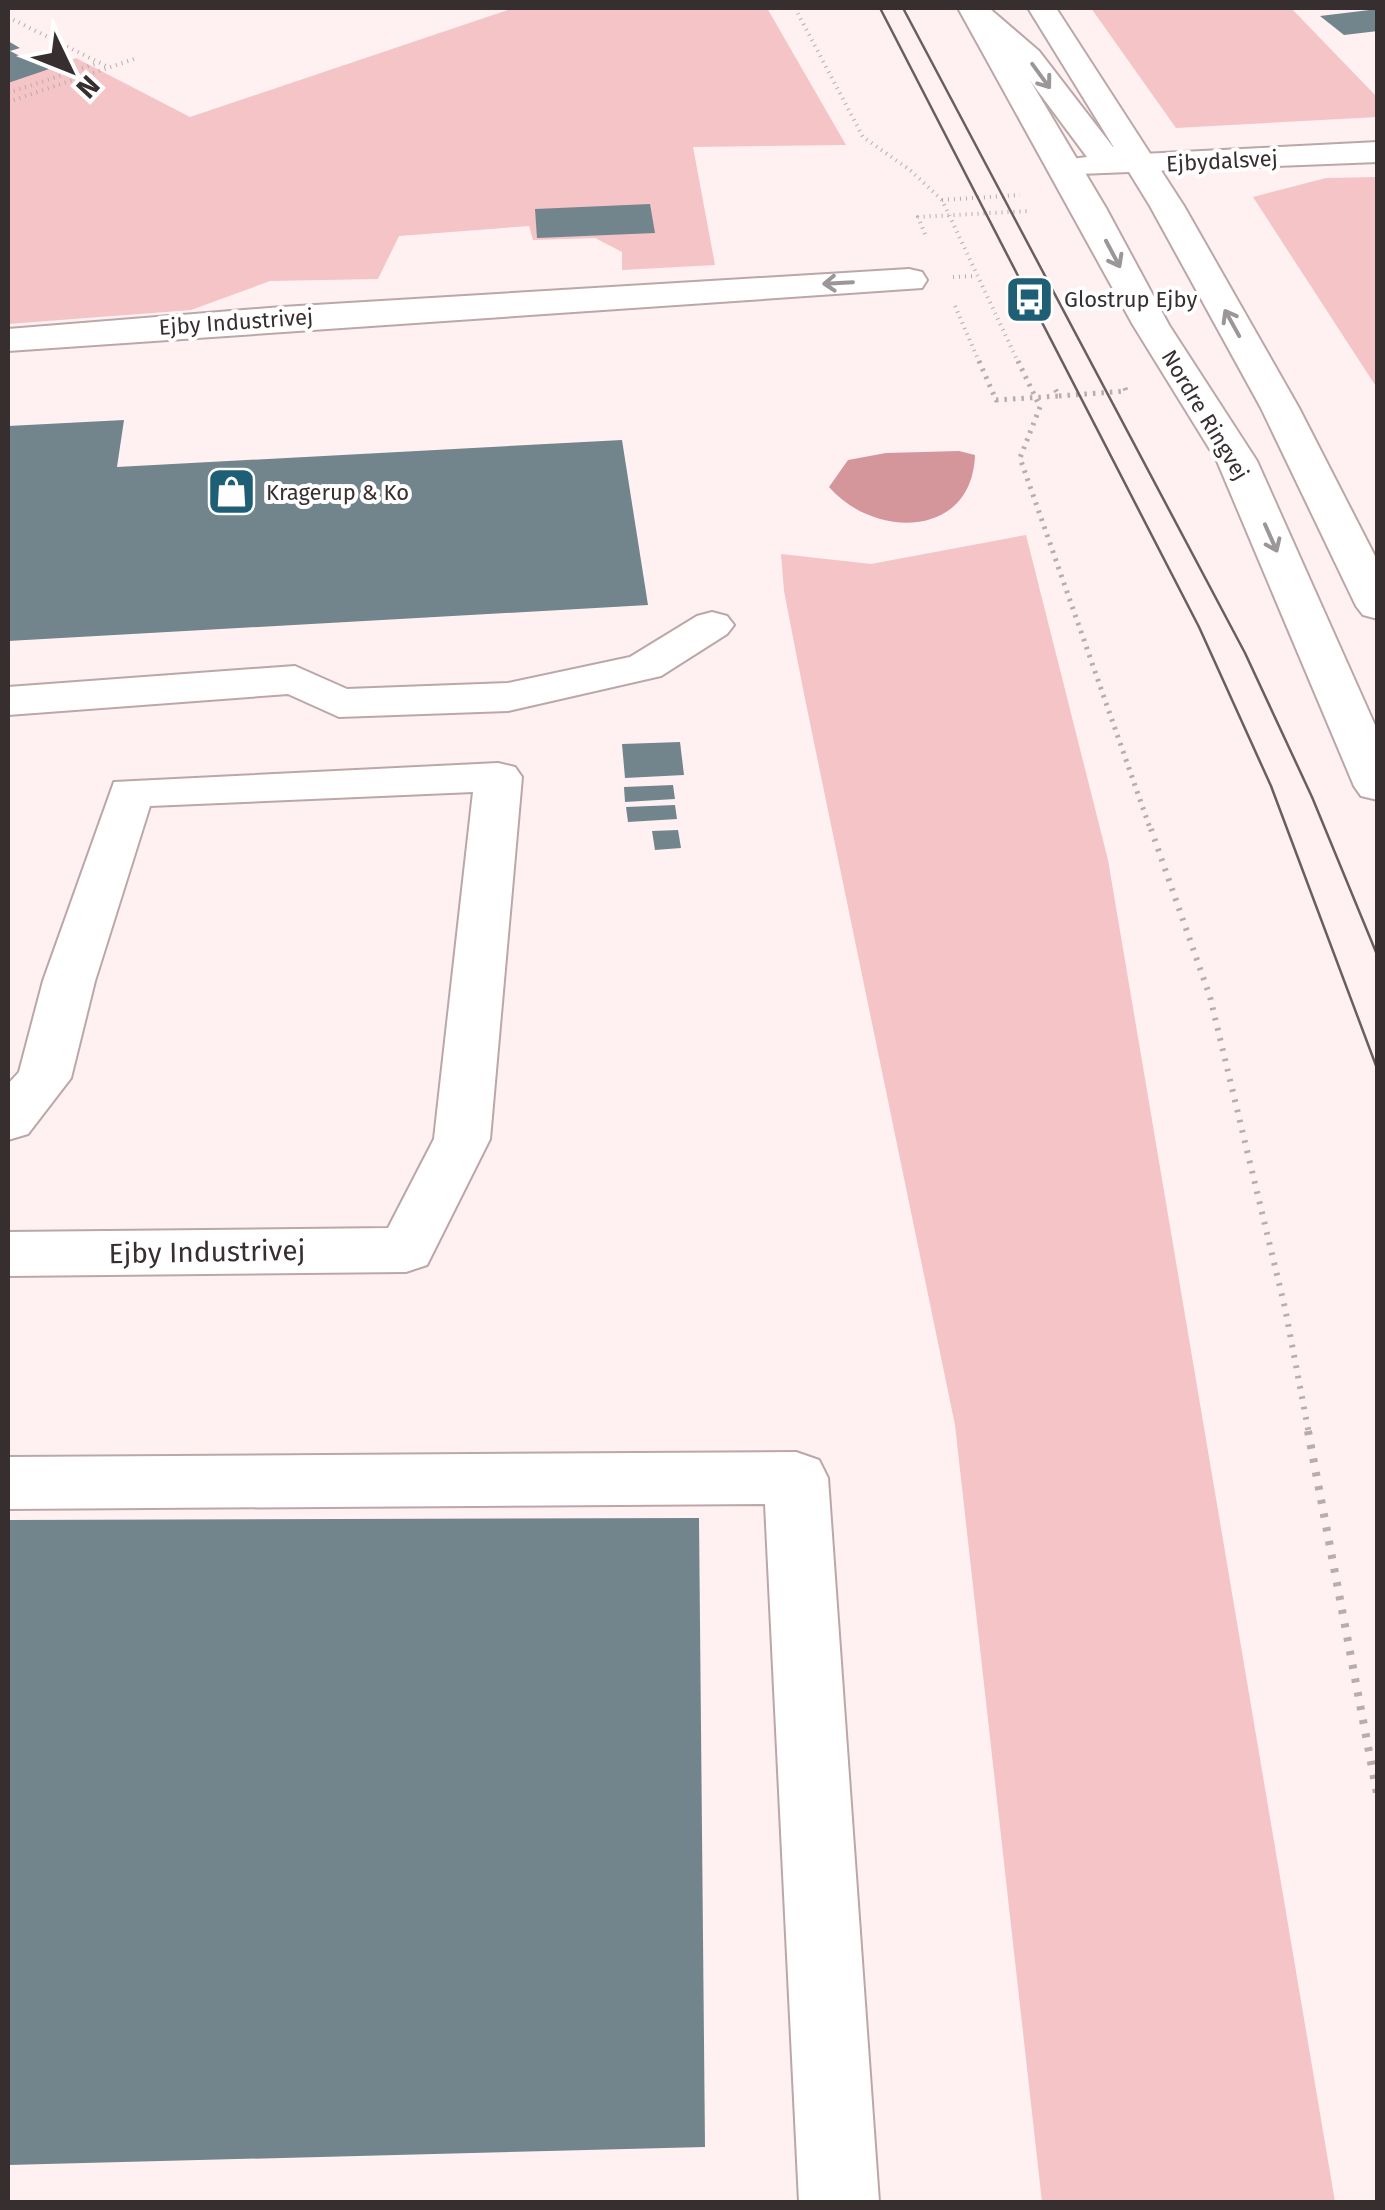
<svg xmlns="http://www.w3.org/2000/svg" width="1385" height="2210" font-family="'Fira Sans',sans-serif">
	<rect width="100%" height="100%" fill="#fff1f1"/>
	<g fill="#f4c4c6">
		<polygon points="514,8 767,8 846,145 693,147 715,265 622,270 622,252 595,238 533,240 529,226 399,236 378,279 270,281 191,310 8,324 8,81 76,58 190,117"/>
		<polygon points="1091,8 1291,8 1377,97 1377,117 1176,128"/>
		<polygon points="1377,177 1378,177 1377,388 1253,197 1326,178"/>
		<polygon points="1026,535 1108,860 1335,2202 1042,2202 955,1425 804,694 784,591 781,554 871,564"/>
	</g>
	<path fill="#d5969b" d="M959 451 975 455C972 539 874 539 829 487L848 460 886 453Z"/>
	<g fill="#72858d">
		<polygon points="1378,9 1378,31 1344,35 1320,16"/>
		<polygon points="8,41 20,48 10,51 26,59 36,56 58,66 8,83"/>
		<polygon points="650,204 655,233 537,238 535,209"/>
		<polygon points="124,420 117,467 622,440 648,605 8,641 8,426"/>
		<polygon points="680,742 684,775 625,778 622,744"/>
		<polygon points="673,785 675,799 625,802 624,787"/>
		<polygon points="675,805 677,819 628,822 626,807"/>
		<polygon points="678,830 681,848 655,850 652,831"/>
		<polygon points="699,1518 705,2147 8,2165 8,1520"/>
	</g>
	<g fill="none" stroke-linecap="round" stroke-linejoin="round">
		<defs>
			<g id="minor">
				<polygon points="958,8 989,8 1039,51 1113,147 1142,154 1378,142 1378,162 1055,175 1050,168 1055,161 1087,157 1017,63"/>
				<polygon points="909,269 922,272 927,280 922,288 8,351 8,329 282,307"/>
				<polygon points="712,612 727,616 734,625 727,634 661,676 508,711 339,717 288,694 8,715 8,687 295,666 347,689 508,683 630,657 697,616"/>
				<polygon points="498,763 515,767 522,777 490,1139 427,1265 406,1272 8,1276 8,1232 388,1228 434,1139 473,792 150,806 95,981 71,1078 28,1134 8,1140 8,1084 19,1072 43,981 114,782"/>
				<polygon points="796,1452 819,1460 828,1478 879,2202 799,2202 765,1504 8,1509 8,1457"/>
			</g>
			<g id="major">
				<polygon points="958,8 987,8 1106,208 1169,325 1257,461 1378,732 1378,800 1361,796 1354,786 1217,461 1133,325"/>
				<polygon points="1028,8 1056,8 1184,206 1299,408 1378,562 1378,619 1363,615 1356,606 1261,408 1150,206"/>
			</g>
		</defs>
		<use href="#minor" stroke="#bca7a8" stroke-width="4"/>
		<use href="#major" stroke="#bca7a8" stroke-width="4"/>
		<g stroke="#b8acac" stroke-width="4" stroke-dasharray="1 5" stroke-linecap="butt">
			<polyline points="795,8 863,137 910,170 942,200 1019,364"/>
			<polyline points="8,17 108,67"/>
			<polyline points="8,93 98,63"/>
			<polyline points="8,102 134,59"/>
			<polyline points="942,200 1020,195"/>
			<polyline points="925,234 918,217 1028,211"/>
			<polyline points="953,277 977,276"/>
			<polyline points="955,306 980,364"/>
		</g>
		<g stroke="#b8acac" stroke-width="5" stroke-dasharray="2.5 6" stroke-linecap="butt">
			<polyline points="979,361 996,400 1059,396 1055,389"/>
			<polyline points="1018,361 1040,407 1020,458 1151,831"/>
			<polyline points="1059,396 1126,391 1124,385"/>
		</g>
		<polyline stroke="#b8acac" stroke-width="6" stroke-dasharray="2.5 8" stroke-linecap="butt" points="1151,829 1210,997 1285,1308 1309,1434"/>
		<polyline stroke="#b8acac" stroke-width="8" stroke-dasharray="4 10" stroke-linecap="butt" points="1308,1431 1378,1799"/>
		<use href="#minor" fill="#fff" fill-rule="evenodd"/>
		<use href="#major" fill="#fff" fill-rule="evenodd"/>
		<g stroke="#6a5f60" stroke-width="2.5">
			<polyline points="880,8 1199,627 1271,786 1378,1071"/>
			<polyline points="903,8 1245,653 1312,797 1378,957"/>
		</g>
	</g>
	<defs><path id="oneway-shaft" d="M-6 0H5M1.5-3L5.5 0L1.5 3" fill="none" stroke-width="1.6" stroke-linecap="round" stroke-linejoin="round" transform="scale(2.5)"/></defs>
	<g stroke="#9b9697">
		<use href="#oneway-shaft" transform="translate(1041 76) rotate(54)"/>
		<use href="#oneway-shaft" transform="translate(1113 254) rotate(62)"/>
		<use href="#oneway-shaft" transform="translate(838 283) rotate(177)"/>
		<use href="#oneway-shaft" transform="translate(1232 323) rotate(-119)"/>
		<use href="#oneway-shaft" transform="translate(1271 538) rotate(66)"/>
	</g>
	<defs>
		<symbol id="bus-square" viewBox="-11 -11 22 22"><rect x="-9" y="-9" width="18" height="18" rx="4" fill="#1f5f75" stroke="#fff"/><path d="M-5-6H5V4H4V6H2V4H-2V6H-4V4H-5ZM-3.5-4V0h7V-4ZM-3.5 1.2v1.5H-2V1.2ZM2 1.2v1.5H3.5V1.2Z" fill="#fff"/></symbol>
		<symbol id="shop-square" viewBox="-11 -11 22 22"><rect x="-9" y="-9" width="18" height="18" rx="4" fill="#1f5f75" stroke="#fff"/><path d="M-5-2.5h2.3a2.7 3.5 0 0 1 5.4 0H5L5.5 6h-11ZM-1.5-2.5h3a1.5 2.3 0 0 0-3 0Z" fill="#fff"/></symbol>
	</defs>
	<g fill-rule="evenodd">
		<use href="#bus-square" x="1002" y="272" width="55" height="55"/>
		<use href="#shop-square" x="204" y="464" width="55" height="55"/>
	</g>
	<g text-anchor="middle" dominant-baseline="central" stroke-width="8" stroke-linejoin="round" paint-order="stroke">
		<g font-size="22" fill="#372e2f" stroke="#fff">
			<text transform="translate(1222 161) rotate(-3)">Ejbydalsvej</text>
			<text transform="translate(236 322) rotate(-4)">Ejby Industrivej</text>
			<text transform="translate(1205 415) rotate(59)">Nordre Ringvej</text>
		</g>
		<g font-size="22" fill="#372e2f" stroke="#fff" text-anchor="start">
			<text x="1064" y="299">Glostrup Ejby</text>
			<text x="266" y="492">Kragerup &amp; Ko</text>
		</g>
		<g font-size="28" fill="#372e2f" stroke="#fff">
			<text transform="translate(207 1252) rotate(-1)">Ejby Industrivej</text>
		</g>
	</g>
	<rect width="1385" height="2210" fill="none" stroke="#372e2f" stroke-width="20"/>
	<g transform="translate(70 70) rotate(133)" stroke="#ffffff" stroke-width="8" paint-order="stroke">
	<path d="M0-8L18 38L0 25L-18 38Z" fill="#372e2f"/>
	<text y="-15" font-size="28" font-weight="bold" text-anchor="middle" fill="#372e2f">N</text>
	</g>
</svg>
